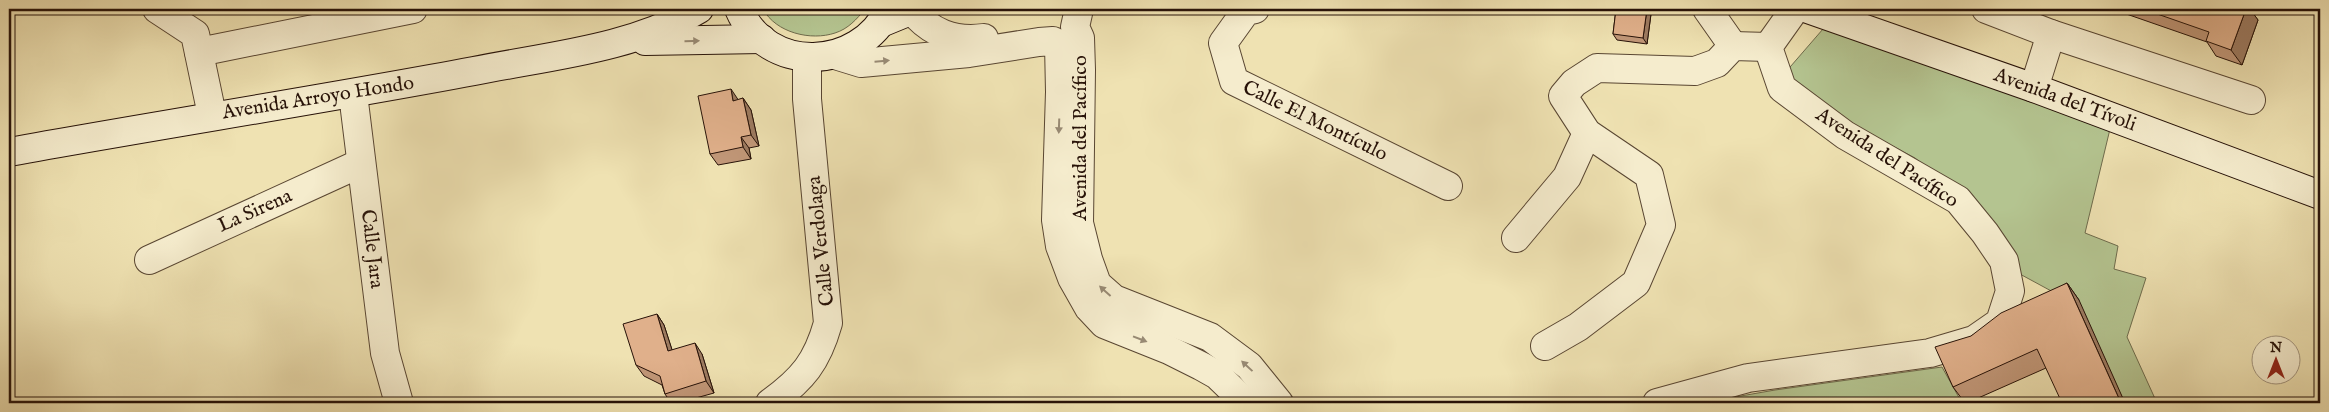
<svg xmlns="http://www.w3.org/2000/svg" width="2329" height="412" font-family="'IM FELL English',serif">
	<rect width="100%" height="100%" fill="#efe2b2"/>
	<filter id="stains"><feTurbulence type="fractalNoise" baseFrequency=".004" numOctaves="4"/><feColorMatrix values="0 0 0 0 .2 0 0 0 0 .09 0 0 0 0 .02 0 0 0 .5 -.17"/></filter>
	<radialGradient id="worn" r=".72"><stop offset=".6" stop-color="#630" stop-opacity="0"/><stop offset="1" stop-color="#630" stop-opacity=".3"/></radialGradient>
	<g fill="#b4c490" stroke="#6e6b4c">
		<path d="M763 9H865C857 19 848 29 835 33 811 41 776 33 763 9Z"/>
		<polygon points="1823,29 2110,129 2085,233 2118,246 2114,269 2146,278 2127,337 2157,403 2125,403 2073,296 2066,299 2018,273 1968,201 1915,158 1842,119 1784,74"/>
		<polygon points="1942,367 1962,403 1701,403 1775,390"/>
	</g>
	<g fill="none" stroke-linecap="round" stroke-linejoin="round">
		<defs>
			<g id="street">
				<polyline points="157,9 195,34 212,115"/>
				<path d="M911 9C930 33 954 42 984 38"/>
				<polyline points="1079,9 1075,27 1080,38 1081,70 1079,223 1088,259 1097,284 1114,299 1210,337 1249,366 1279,403"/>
				<polyline points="1255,9 1246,11 1223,43 1234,81 1448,186"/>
				<polyline points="1707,9 1733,46"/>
				<polyline points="1986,9 2051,34 2034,88"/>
				<polyline points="2051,34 2251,100"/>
				<polyline points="199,52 413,9"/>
				<polyline points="835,55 861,63 969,53 1039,42 1053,41 1059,44 1060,92 1056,220 1060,246 1072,278 1089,308 1104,324 1169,350 1201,366 1217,375 1246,403"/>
				<polyline points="353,94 385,353 399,403"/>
				<polyline points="1516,238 1567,177 1587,133"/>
				<polyline points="149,260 361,163"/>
				<polyline points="1545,346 1578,327 1636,283 1661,225 1649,175 1587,133 1563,96 1574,83 1597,68 1695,71 1717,63 1733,46 1768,47"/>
				<path d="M770 403C803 379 817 362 828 323L807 99V57"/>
				<polyline points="1657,403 1748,378 1930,353 1974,340 2000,322 2010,291 2004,261 1985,233 1958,200 1845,135 1782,88 1768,47 1795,9"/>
			</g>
			<g id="secondary">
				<path d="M739 9C767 75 859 71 889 9"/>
				<polyline points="1808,9 2034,88 2320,195"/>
				<polyline points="881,23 915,9"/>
				<polyline points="645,41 762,39"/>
				<path d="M9 152C164 124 319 100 474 71 549 56 632 49 699 9"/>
			</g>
		</defs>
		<use href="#street" stroke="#594632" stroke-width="30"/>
		<use href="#secondary" stroke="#271208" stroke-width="30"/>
		<use href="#street" stroke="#f5eccd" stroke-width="28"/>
		<use href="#secondary" stroke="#f5eccd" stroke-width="28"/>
	</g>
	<g fill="#c19778" stroke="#271208">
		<polygon points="1616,9 1647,9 1651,14 1647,44 1617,40 1613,34"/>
		<polygon points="2112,9 2250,9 2258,20 2242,65 2216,56 2207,42"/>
		<polygon points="743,98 751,110 759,146 749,148 751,159 718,165 710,154 738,100"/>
		<polygon points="2067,283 2079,300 2046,368 1967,403 1965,403 1953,387 1971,336"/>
		<polygon points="657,314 664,325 672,350 702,354 714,393 678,403 671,403 665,394 662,385 644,376 636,365"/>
	</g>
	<g fill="#9d7b61" stroke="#271208">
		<polygon points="1647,9 1651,14 1647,44 1643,38"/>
		<polygon points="2246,9 2250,9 2258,20 2242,65 2231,50"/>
		<polygon points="731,89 739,101 733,101"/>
		<polygon points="743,98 751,110 759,146 751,135"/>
		<polygon points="741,137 749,148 751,159 743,147"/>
		<polygon points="2067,283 2079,300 2125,403 2121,403"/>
		<polygon points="657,314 664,325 676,362 668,351"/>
		<polygon points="695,343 702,354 714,393 706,381"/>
	</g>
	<g fill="#e0b08b" stroke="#271208">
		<polygon points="1616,9 1647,9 1643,38 1613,34"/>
		<polygon points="2143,9 2246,9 2231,50 2206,41 2209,32"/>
		<polygon points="731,89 733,101 743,98 751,135 741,137 743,147 710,154 698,96"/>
		<polygon points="2067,283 2121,403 2062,403 2037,349 1953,387 1935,347 1971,336 2001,313"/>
		<polygon points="657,314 668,351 695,343 706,381 665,394 660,376 636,365 623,324"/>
	</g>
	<defs><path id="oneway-solid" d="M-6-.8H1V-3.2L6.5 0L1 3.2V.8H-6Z" transform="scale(1.25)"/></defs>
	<g fill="#988a74">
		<use href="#oneway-solid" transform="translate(692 41) rotate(-1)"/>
		<use href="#oneway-solid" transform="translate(882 61) rotate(-5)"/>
		<use href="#oneway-solid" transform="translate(1059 126) rotate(92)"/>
		<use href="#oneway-solid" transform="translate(1105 291) rotate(-138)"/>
		<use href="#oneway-solid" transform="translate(1140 339) rotate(21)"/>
		<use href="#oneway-solid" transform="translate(1247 366) rotate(-137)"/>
	</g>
	<g text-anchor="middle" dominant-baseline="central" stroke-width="4" stroke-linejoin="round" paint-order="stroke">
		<g font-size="20" fill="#271208" stroke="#f5eccd">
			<text transform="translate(318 98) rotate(-9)">Avenida Arroyo Hondo</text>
			<text transform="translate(2065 100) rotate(20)">Avenida del Tívoli</text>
			<text transform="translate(1315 121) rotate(26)">Calle El Montículo</text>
			<text transform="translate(1080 138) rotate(-90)">Avenida del Pacífico</text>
			<text transform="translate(1887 158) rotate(33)">Avenida del Pacífico</text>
			<text transform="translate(255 211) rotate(-24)">La Sirena</text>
			<text transform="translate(821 241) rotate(-96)">Calle Verdolaga</text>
			<text transform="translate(372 249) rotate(83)">Calle Jara</text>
		</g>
	</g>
	<rect width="2329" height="412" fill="none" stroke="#efe2b2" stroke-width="30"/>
	<rect x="10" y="10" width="2309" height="392" fill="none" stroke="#271208" stroke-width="2.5"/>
	<rect x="15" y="15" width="2299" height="382" fill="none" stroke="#271208"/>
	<g transform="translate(2276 360)"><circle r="24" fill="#f5eccd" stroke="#a3957e"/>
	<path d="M0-4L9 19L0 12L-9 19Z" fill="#8f2418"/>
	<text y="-8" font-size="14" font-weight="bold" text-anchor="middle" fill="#271208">N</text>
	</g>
	<rect width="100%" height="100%" filter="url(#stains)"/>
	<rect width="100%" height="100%" fill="url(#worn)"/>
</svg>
